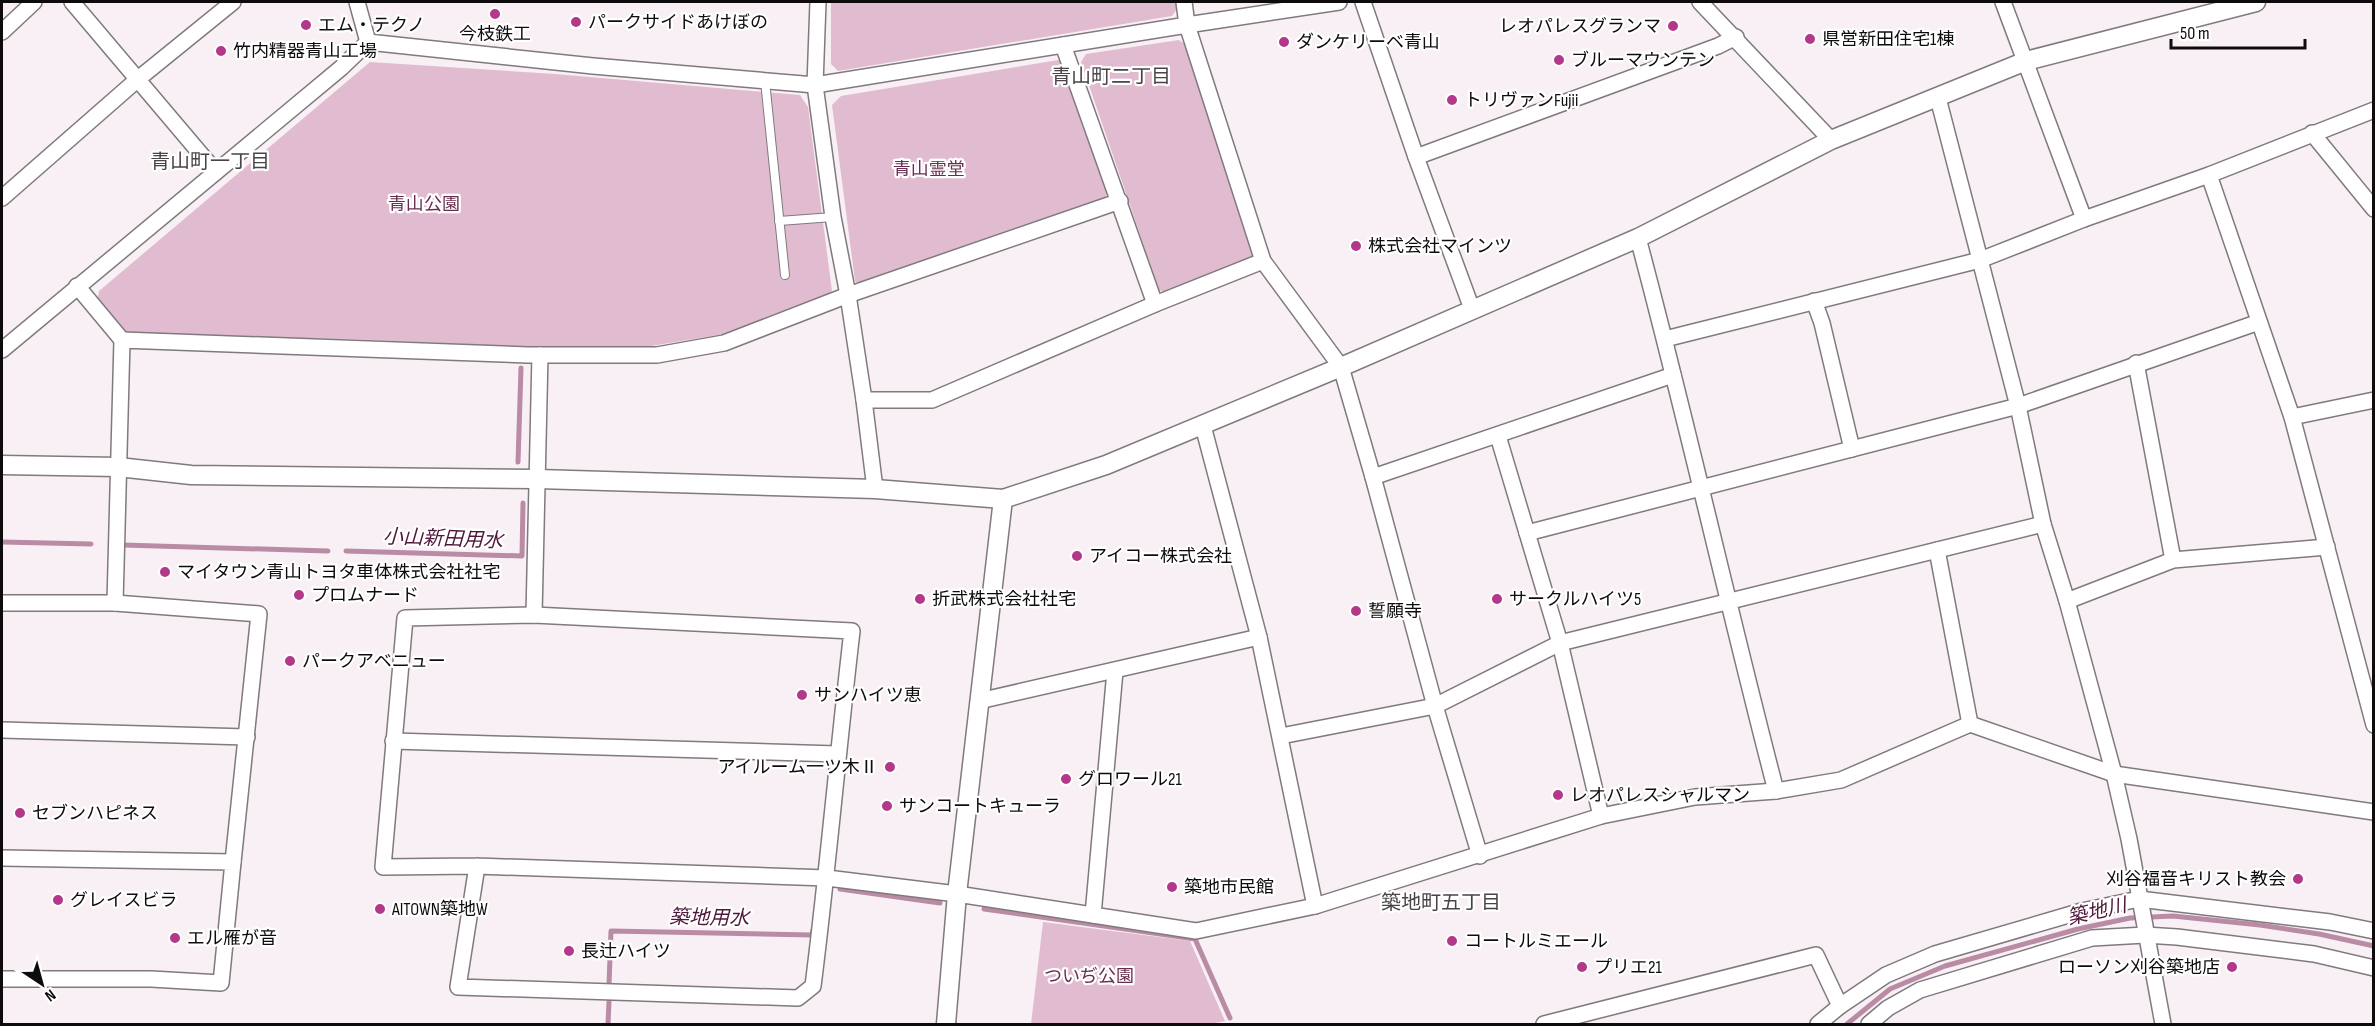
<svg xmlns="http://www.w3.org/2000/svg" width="2375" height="1026" font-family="'Sofia Sans Condensed','Noto Sans JP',sans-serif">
	<rect width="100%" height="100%" fill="#f8f0f4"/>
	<g fill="#e1bcd0">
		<polygon points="831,2 1176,2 1177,9 1172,16 838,71 831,64"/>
		<polygon points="1179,40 1186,45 1255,250 1251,259 1166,293 1159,290 1081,62 1086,54"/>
		<polygon points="1058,60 1063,63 1109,189 1105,198 861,285 855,281 832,105 841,96"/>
		<polygon points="370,62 555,74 800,95 808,107 832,291 822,299 724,334 639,348 532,347 349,339 123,335 97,302 99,291"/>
		<polygon points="1043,922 1190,941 1225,1021 1210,1024 1031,1024"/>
	</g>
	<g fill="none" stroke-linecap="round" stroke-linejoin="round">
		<g stroke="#ba8ba5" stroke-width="5">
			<polyline points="518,462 521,368"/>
			<polyline points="2,542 91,544"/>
			<polyline points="123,545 328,551"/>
			<polyline points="346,551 522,556 523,503"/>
			<polyline points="840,889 940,903"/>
			<polyline points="984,909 1195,939 1230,1018"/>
			<polyline points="609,984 611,931 812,935 813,930"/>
			<polyline points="608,1024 609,1002"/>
			<polyline points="1847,1024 1890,989 1945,966 2078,929 2130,918 2173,916 2260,925 2319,934 2374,946"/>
		</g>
		<defs>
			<g id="service">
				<polyline points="765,81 785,275"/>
				<polyline points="779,221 833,217"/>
			</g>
			<g id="minor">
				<polyline points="72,2 216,172"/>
				<polyline points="357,2 368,42"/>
				<polyline points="818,2 815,85 833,217 848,295 864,400 875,489"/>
				<polyline points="1184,2 1187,25 1339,2"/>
				<polyline points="1363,2 1416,157 1472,309"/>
				<polyline points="1700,2 1831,140"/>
				<polyline points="2003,2 2084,219"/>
				<polyline points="2,32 34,2"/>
				<polyline points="1063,45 1155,304"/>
				<polyline points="1938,98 2018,406 2043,524 2067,601 2114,774 2129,839 2163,1024"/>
				<polyline points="2312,133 2374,209"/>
				<polyline points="1416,157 1718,46 1736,37"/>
				<polyline points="2209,175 2292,417 2374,725"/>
				<polyline points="2,198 138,79 233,2"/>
				<path d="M1638 238C1687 421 1728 607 1776 791"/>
				<polyline points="77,286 122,340"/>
				<polyline points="1814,301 1822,323 1852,449"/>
				<polyline points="1665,339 1980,260 2084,219 2209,175 2374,110"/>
				<polyline points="2,350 341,68 368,42 593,66 815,85 1187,25 1263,261 1341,367 1373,477 1435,706 1480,856"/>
				<polyline points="2136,363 2173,560"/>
				<polyline points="864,400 932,400 1155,304 1263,261"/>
				<polyline points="2292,417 2374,400"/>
				<polyline points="1203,426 1259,637 1315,906"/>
				<polyline points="1498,436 1560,643 1601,816"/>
				<polyline points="1373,477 1673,375"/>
				<polyline points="1527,533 2018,406 2259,322"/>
				<polyline points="1937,550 1970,724 2114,774 2374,812"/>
				<polyline points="2067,601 2173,560 2327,547"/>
				<polyline points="2,603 115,603 259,614 233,862"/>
				<polyline points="115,603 122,340 528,355 657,355 724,343 848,295 1120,201"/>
				<polyline points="534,615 540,355"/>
				<polyline points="979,701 1259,637"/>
				<polyline points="2,730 247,737"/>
				<polyline points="1281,736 1435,706 1560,643 2043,524"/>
				<polyline points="393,741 837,754"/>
				<polyline points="2,858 233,862 221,983 151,979 2,979"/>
				<path d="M477 866 458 987 798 998 813 986C828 868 838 750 852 631L534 615 405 618 383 867 477 866 827 878 957 894 1196 931 1315 906 1601 816 1695 797 1776 791 1841 780 1970 724"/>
				<polyline points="1093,915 1115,671"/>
				<polyline points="1544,1024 1816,955 1840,1006 1886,975 1935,954 2082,911 2139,899 2330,922 2374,931"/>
				<polyline points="1818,1024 1840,1006"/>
				<polyline points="1869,1024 1888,1008 1920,990 2092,938 2145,935 2177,937 2314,954 2374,968"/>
			</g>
			<g id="tertiary">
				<polyline points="2,465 118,467 191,475 538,479 875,489 1003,499 1106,465 1341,367 1638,238 1831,140 2026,61 2256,2"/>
				<polyline points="946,1024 957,894 1003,499"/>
			</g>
		</defs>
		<use href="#service" stroke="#80797d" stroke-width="10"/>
		<use href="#minor" stroke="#80797d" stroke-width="18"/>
		<use href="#tertiary" stroke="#80797d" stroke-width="21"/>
		<use href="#service" stroke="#fff" stroke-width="8"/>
		<use href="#minor" stroke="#fff" stroke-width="15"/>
		<use href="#tertiary" stroke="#fff" stroke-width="18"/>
	</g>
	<g fill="#b33889" stroke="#fff" stroke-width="2">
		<circle cx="495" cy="14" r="6"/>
		<circle cx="576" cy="22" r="6"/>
		<circle cx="306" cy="25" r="6"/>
		<circle cx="1673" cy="26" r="6"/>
		<circle cx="1810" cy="39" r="6"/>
		<circle cx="1284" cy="42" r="6"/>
		<circle cx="221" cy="51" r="6"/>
		<circle cx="1559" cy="60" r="6"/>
		<circle cx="1452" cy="100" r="6"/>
		<circle cx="1356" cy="246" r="6"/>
		<circle cx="1077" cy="556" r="6"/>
		<circle cx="165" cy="572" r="6"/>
		<circle cx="299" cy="595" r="6"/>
		<circle cx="920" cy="599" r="6"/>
		<circle cx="1497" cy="599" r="6"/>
		<circle cx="1356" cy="611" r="6"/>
		<circle cx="290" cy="661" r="6"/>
		<circle cx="802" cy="695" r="6"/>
		<circle cx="890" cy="767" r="6"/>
		<circle cx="1066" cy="779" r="6"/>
		<circle cx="1558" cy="795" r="6"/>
		<circle cx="887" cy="806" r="6"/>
		<circle cx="20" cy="813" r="6"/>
		<circle cx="2298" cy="879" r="6"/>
		<circle cx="1172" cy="887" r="6"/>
		<circle cx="58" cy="900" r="6"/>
		<circle cx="380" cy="909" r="6"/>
		<circle cx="175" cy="938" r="6"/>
		<circle cx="1452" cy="941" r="6"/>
		<circle cx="569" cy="951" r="6"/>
		<circle cx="1582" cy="967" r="6"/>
		<circle cx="2232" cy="967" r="6"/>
	</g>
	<g text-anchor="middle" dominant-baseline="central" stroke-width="4.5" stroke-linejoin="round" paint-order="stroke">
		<g font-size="18" fill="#0d0b0c" stroke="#fff" text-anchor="start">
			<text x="588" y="22">パークサイドあけぼの</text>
			<text x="318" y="25">エム・テクノ</text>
			<text x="1661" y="26" text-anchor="end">レオパレスグランマ</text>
			<text x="495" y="34" text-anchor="middle">今枝鉄工</text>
			<text x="1822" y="39">県営新田住宅1棟</text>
			<text x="1296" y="42">ダンケリーベ青山</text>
			<text x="233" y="51">竹内精器青山工場</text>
			<text x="1571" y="60">ブルーマウンテン</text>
			<text x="1464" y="100">トリヴァンFujii</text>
			<text x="1368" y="246">株式会社マインツ</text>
			<text x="1089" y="556">アイコー株式会社</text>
			<text x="177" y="572">マイタウン青山トヨタ車体株式会社社宅</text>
			<text x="311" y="595">プロムナード</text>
			<text x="932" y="599">折武株式会社社宅</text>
			<text x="1509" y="599">サークルハイツ5</text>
			<text x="1368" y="611">誓願寺</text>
			<text x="302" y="661">パークアベニュー</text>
			<text x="814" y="695">サンハイツ恵</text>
			<text x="878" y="767" text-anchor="end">アイルーム一ツ木Ⅱ</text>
			<text x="1078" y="779">グロワール21</text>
			<text x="1570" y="795">レオパレスシャルマン</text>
			<text x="899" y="806">サンコートキューラ</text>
			<text x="32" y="813">セブンハピネス</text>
			<text x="2286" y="879" text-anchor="end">刈谷福音キリスト教会</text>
			<text x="1184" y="887">築地市民館</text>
			<text x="70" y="900">グレイスビラ</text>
			<text x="392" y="909">AITOWN築地W</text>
			<text x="187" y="938">エル雁が音</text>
			<text x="1464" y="941">コートルミエール</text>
			<text x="581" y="951">長辻ハイツ</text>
			<text x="1594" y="967">プリエ21</text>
			<text x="2220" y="967" text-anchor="end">ローソン刈谷築地店</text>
		</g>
		<g font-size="18" fill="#682e52" stroke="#fff">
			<text x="929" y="169">青山霊堂</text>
			<text x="424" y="204">青山公園</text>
			<text x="1089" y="976">ついぢ公園</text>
		</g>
		<g font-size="20" fill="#4a4447" stroke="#fff">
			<text x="1111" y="77">青山町二丁目</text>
			<text x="210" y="162">青山町一丁目</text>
			<text x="1441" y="903">築地町五丁目</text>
		</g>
		<g font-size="20" font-style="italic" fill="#4f173b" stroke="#fff">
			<text transform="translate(443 539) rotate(2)">小山新田用水</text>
			<text transform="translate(2097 912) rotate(-13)">築地川</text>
			<text transform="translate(709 918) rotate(1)">築地用水</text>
		</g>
	</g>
	<rect width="2375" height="1026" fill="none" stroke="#0d0b0c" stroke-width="6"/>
	<g transform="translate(42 984) rotate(144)" stroke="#ffffff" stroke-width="4.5" paint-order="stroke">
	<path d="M0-4.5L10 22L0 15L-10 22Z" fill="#0d0b0c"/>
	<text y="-9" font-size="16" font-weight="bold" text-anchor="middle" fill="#0d0b0c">N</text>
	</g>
	<path d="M2171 39v9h134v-9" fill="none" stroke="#0d0b0c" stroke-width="3"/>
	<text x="2180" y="39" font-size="18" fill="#0d0b0c" stroke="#ffffff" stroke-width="4.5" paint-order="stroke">50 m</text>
</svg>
